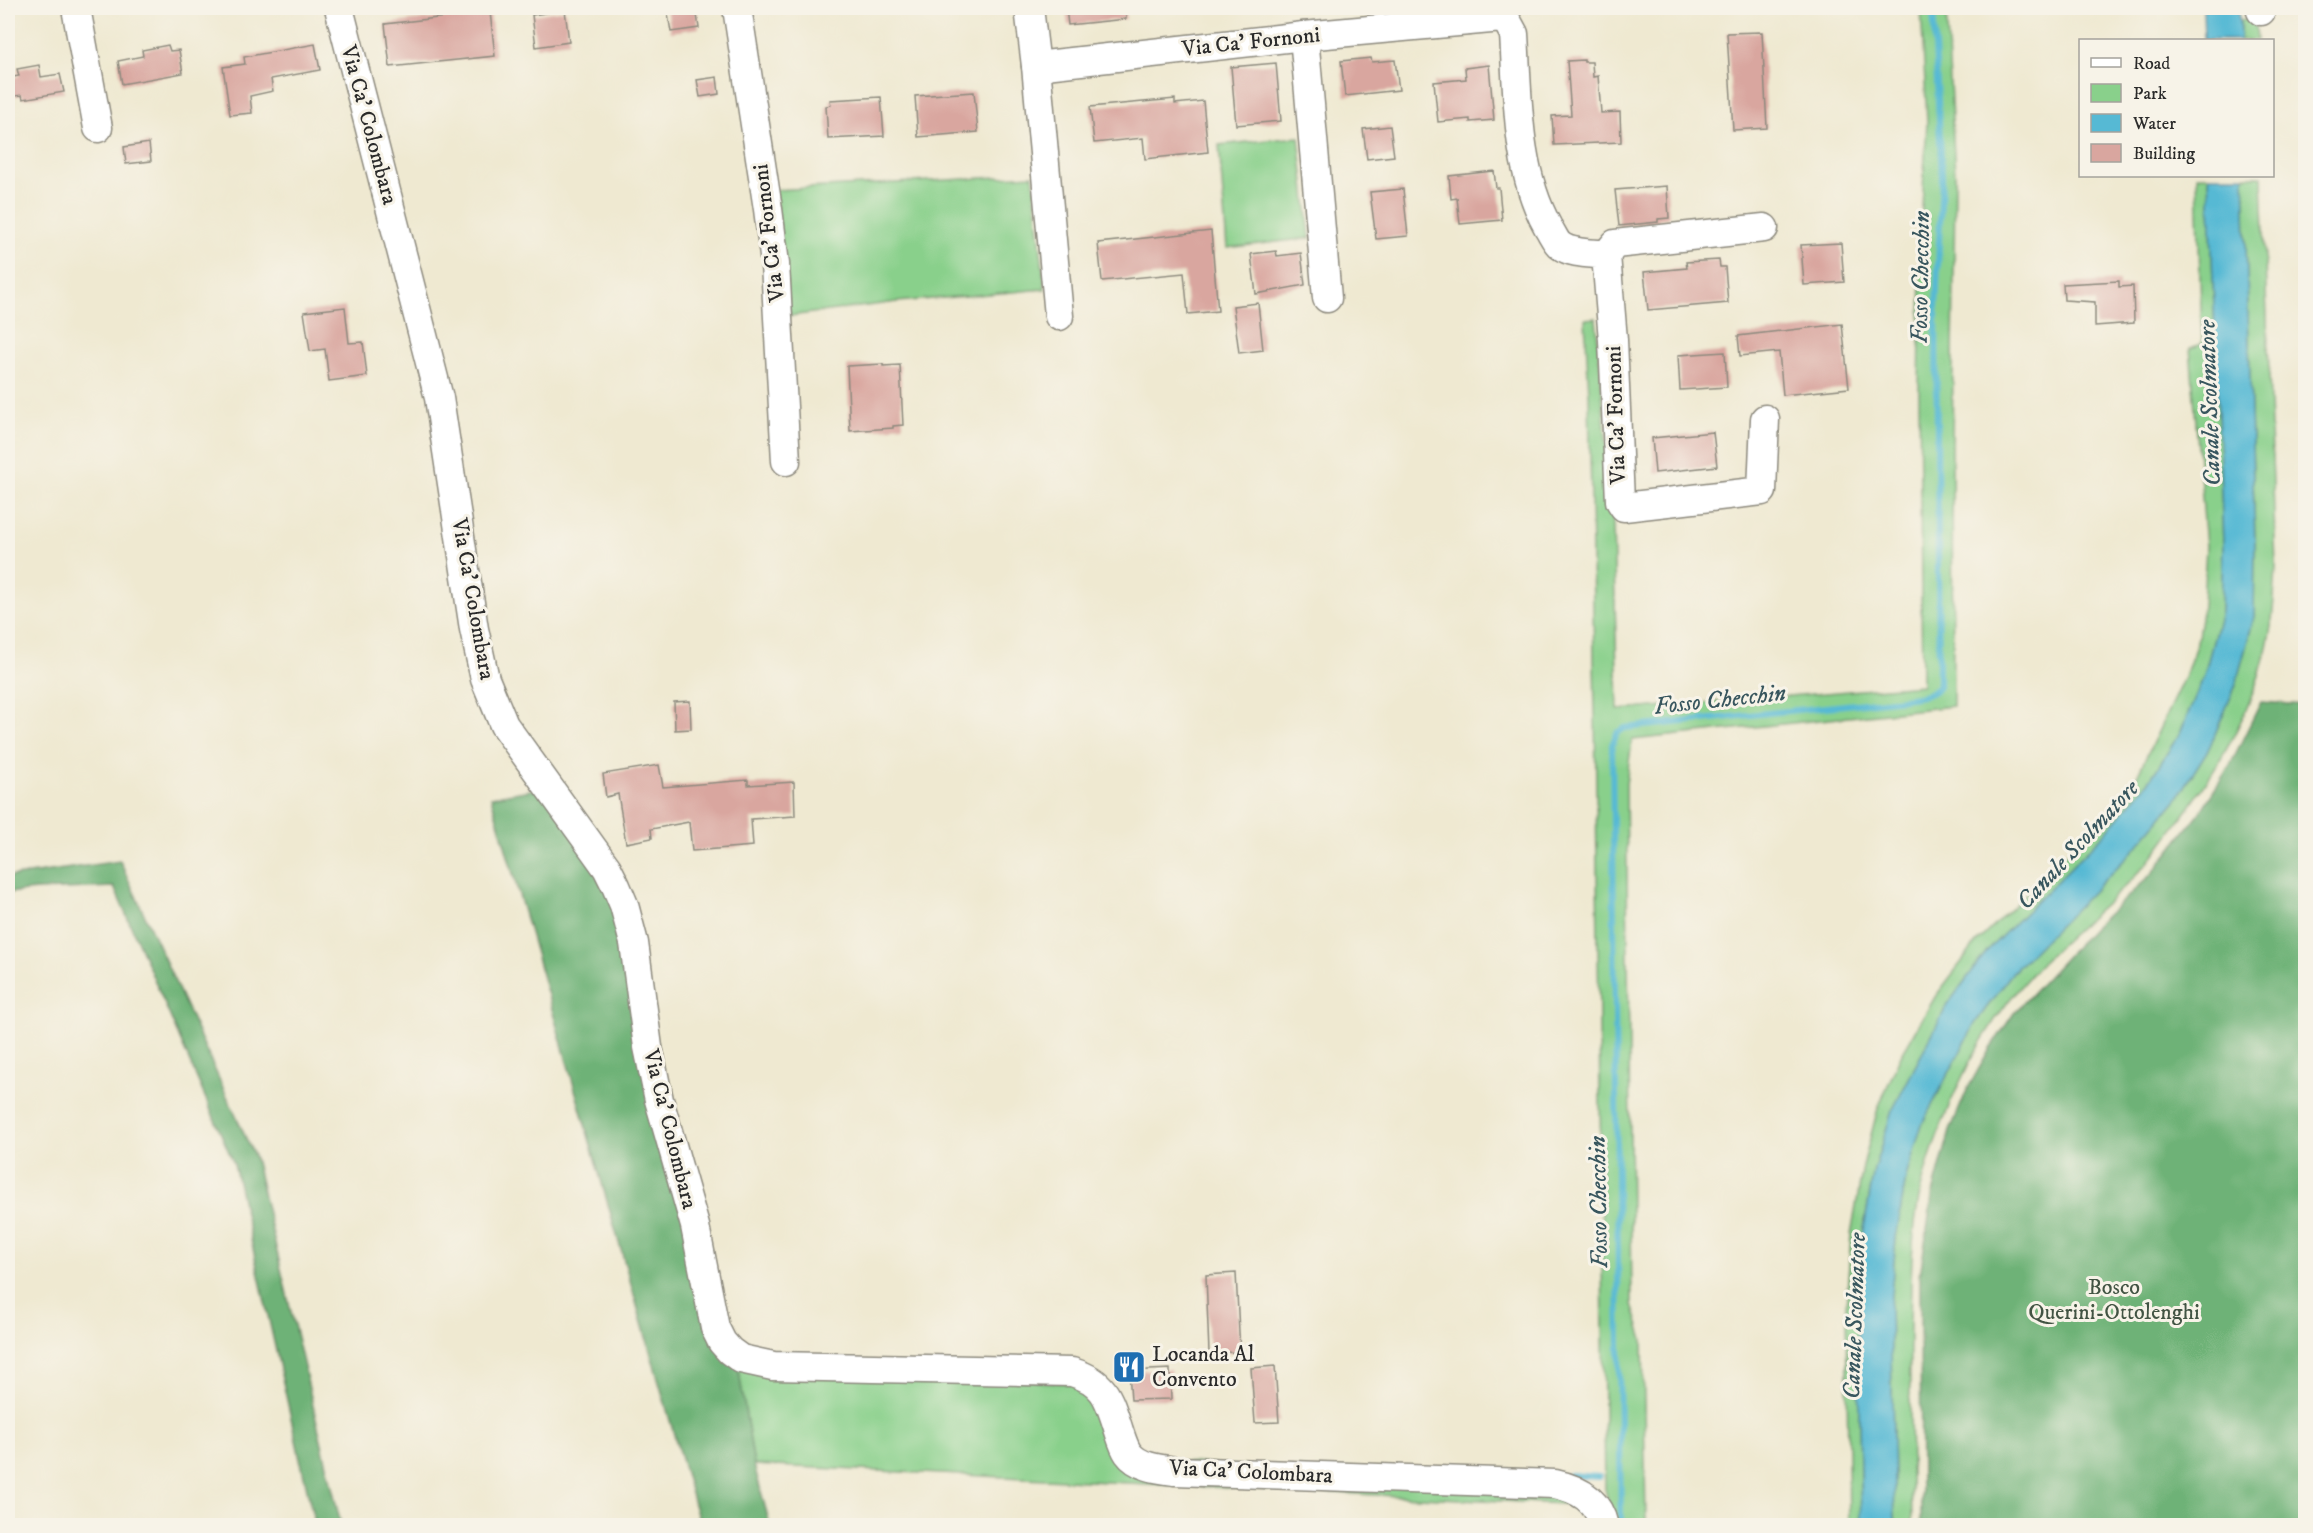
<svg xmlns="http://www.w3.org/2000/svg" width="2313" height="1533" font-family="'IM FELL DW Pica',serif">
	<rect width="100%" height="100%" fill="#f7f3e8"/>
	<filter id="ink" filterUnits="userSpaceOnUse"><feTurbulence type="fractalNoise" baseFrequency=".0167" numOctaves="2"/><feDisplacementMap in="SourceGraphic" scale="12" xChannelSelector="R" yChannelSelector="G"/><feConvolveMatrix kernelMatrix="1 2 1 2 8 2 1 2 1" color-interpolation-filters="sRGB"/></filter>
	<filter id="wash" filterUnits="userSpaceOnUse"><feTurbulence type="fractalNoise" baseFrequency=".008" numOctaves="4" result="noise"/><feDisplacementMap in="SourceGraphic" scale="24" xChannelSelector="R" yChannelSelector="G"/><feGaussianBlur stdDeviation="1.35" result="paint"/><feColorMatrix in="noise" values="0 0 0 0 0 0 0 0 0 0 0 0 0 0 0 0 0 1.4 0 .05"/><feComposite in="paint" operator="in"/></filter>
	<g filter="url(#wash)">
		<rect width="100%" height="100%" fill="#efe9d1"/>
		<g fill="#89d08b" stroke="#5a7e5b" stroke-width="1.5">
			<polygon points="1921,8 1946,8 1955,175 1952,452 1953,706 1632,740 1626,784 1632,1304 1643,1340 1646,1525 1614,1525 1605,1489 1595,712 1589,395 1585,319 1596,318 1613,525 1618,710 1922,685 1919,393 1922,207 1927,121"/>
			<polygon points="2240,20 2246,20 2256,27 2257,40 2240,40"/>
			<polygon points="1299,137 1310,238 1227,248 1219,145"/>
			<polygon points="1033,175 1045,289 897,302 790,316 775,190"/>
			<polygon points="2197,176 2209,176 2223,543 2221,612 2204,676 2180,733 2150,780 2108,830 1987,951 1948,1004 1892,1111 1874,1169 1863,1234 1857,1306 1861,1525 1849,1526 1846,1308 1851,1235 1863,1166 1878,1108 1900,1057 1935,997 1976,943 2097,824 2136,778 2187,671 2197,642 2203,605 2206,546 2190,348 2202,344"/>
			<path d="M2244 176H2262L2276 567C2275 585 2274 603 2272 620 2261 699 2219 770 2171 832 2163 843 2154 856 2145 866 2111 903 2069 933 2035 970 2004 1003 1977 1044 1958 1086 1942 1121 1927 1159 1919 1198 1911 1240 1911 1283 1910 1326 1909 1393 1911 1459 1912 1525L1895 1526 1890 1307 1896 1238 1906 1177 1922 1124 1976 1022 2012 973 2132 852 2177 799 2209 748 2235 687 2254 617 2255 543Z"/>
			<polygon points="738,1366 1085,1384 1119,1457 1569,1493 1597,1525 1585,1525 1580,1511 1565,1504 754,1465"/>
		</g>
		<g fill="#6eb277" stroke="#4c6e51" stroke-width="1.5">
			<polygon points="2261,702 2305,705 2305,1525 1921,1525 1920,1275 1932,1197 1950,1131 1967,1090 1990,1049 2014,1013 2093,928 2151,875 2201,811 2230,765"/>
			<polygon points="541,788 611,891 738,1366 754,1465 770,1525 700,1525 491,797"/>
			<polygon points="120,861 255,1158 341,1525 315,1525 234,1164 114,887 37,890 8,893 8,877"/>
		</g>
		<g fill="#56b9d4" stroke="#407280" stroke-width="1.5">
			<polygon points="2203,8 2239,8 2240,40 2204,40"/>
			<polygon points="2209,176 2244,176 2255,543 2254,617 2235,687 2209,748 2177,799 2132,852 2012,973 1976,1022 1922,1124 1906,1177 1896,1238 1890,1307 1895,1525 1861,1525 1857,1306 1863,1234 1874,1169 1892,1111 1948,1004 1987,951 2108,830 2150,780 2180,733 2204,676 2221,612 2223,543"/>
		</g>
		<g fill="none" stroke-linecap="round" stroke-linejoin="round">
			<g stroke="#56b9d4" stroke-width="6">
				<polyline points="1570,1475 1599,1477"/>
				<path d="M1621 1526 1612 745 1617 733 1625 728 1903 699C1916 697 1930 697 1939 687L1936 309 1942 177 1933 8"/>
			</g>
		</g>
		<g id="blocks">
			<g fill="#d9a69f">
				<polygon points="667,8 696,8 699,28 671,32"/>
				<polygon points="1066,8 1126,8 1126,19 1068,25"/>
				<polygon points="565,10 569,42 536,47 532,15"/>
				<polygon points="490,12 495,56 390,67 385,24"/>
				<polygon points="1762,32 1767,128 1733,130 1727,33"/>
				<polygon points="315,44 320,70 271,79 273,91 250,96 252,113 230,115 223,67 245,64 244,57"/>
				<polygon points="168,45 170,51 179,50 183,73 122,84 118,61 143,56 142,50"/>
				<polygon points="1371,58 1372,62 1395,60 1399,90 1345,96 1341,61"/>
				<polygon points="1584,60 1584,62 1592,62 1593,77 1598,76 1601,113 1620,112 1621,142 1554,145 1552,116 1571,115 1567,61"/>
				<polygon points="1276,63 1281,121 1236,125 1231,67"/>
				<polygon points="39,65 41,77 60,74 64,92 23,99 22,95 8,97 8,78 19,76 17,69"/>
				<polygon points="1489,65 1494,120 1470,122 1470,119 1438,122 1434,82 1466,79 1465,68"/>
				<polygon points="717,77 719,94 700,97 697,80"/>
				<polygon points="974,92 978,132 918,137 915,96"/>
				<polygon points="881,97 884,136 828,139 826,106 831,105 830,100"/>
				<polygon points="1175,99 1175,104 1203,101 1208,152 1145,159 1143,138 1094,143 1090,107"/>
				<polygon points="1390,126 1394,156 1367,159 1363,129"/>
				<polygon points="149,143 151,161 126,164 124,147"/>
				<polygon points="1494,171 1496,188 1499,188 1502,220 1460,224 1457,198 1451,199 1449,176"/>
				<polygon points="1667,186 1669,218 1658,219 1658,222 1619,226 1615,190"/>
				<polygon points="1403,189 1408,236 1376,239 1370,192"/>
				<polygon points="1211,231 1218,311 1188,314 1184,273 1102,281 1098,243"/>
				<polygon points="1841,243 1844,282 1804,285 1801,245"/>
				<polygon points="1276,251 1277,256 1301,253 1305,285 1256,294 1251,254"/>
				<polygon points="1719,260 1720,267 1725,267 1728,303 1648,310 1644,272 1687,268 1686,262"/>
				<polygon points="2119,281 2119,287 2133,286 2134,323 2095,326 2095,302 2064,300 2063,284"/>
				<polygon points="1258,303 1263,350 1239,353 1233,306"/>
				<polygon points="345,307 349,343 363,342 367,376 329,381 325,349 310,351 304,312"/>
				<polygon points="1842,324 1849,388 1783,395 1779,352 1740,356 1738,336"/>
				<polygon points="1725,352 1727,387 1680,390 1678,355"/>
				<polygon points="883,364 883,366 900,365 903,425 893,426 893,428 850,431 847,366"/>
				<polygon points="1713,432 1717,466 1655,473 1652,438"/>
				<polygon points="690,701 691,729 675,730 674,702"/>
				<polygon points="659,765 663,787 748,780 748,785 794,782 795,816 751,819 753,846 692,851 689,822 651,829 652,838 626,843 618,794 606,797 603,774"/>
				<polygon points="1236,1273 1240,1352 1209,1353 1206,1275"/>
				<polygon points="1275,1366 1279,1422 1255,1423 1251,1368"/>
				<polygon points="1170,1369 1171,1399 1131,1400 1129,1371"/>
			</g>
		</g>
	</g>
	<g filter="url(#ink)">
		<use href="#blocks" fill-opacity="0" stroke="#8d8a7e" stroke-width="1.5"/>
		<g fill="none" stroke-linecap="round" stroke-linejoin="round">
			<defs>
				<g id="minor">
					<polyline points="76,8 98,128"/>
					<path d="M339 8 439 398 474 629 485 679 504 725 607 868 616 886 624 905 634 943 648 1047 659 1100 695 1226 715 1328 722 1342 730 1351 741 1359 773 1366 1072 1372C1106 1382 1109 1400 1119 1431 1121 1437 1124 1447 1128 1453 1138 1467 1159 1469 1175 1471L1555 1484C1579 1489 1598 1500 1604 1526"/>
					<polyline points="737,8 768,209 775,264 786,461"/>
					<polyline points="1029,8 1036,66 1059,316"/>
					<polyline points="2261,8 2261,11"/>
					<polyline points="1304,36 1327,298"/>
					<path d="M1036 66 1304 36 1502 18 1508 23 1514 34C1518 98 1516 170 1548 227 1552 233 1556 243 1561 246 1572 254 1593 253 1606 255L1613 340 1620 501 1624 507 1762 491 1765 419"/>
					<polyline points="1606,255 1615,244 1764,228"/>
				</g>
			</defs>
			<use href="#minor" stroke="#8d8a7e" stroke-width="31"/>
			<use href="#minor" stroke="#fff" stroke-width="28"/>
		</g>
	</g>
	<defs>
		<symbol id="restaurant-square" viewBox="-11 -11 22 22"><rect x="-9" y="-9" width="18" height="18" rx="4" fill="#1f6fb2" stroke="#f7f3e8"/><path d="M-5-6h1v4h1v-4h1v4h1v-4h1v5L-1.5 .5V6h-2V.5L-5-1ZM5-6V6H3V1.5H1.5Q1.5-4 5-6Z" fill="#fff"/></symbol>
	</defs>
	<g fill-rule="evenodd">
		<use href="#restaurant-square" x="1110" y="1348" width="38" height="38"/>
	</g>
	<g text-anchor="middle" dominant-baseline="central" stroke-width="6" stroke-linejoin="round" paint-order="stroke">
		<g font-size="22" fill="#2b2b2b" stroke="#f7f3e8">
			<text transform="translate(1251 42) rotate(-6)">Via Ca' Fornoni</text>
			<text transform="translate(369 125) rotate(75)">Via Ca' Colombara</text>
			<text transform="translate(769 233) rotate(-97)">Via Ca' Fornoni</text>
			<text transform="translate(1616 415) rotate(-92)">Via Ca' Fornoni</text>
			<text transform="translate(473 599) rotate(80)">Via Ca' Colombara</text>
			<text transform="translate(670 1129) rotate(76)">Via Ca' Colombara</text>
			<text transform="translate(1251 1472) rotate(3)">Via Ca' Colombara</text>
		</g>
		<g font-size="22" fill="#425443" stroke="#f7f3e8">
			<text x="2114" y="1287">Bosco<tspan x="2114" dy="25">Querini-Ottolenghi</tspan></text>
		</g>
		<g font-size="22" fill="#2b2b2b" stroke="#f7f3e8" text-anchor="start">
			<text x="1152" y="1354">Locanda Al<tspan x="1152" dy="25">Convento</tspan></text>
		</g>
		<g font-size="24" font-style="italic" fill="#38565e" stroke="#f7f3e8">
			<text transform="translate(1921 277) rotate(-89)">Fosso Checchin</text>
			<text transform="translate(2210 403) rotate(-92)">Canale Scolmatore</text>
			<text transform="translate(1720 700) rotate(-6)">Fosso Checchin</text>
			<text transform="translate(2078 845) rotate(-47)">Canale Scolmatore</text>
			<text transform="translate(1599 1202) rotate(-91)">Fosso Checchin</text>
			<text transform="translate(1855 1316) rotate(-88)">Canale Scolmatore</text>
		</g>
	</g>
	<rect width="2313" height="1533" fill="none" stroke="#f7f3e8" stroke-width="30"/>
	<rect x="2079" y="39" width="195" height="138" fill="#f7f3e8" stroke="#a5a39c" stroke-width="1.5"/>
	<rect x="2091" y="58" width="30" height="9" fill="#ffffff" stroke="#a5a39c" stroke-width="1.5"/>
	<text x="2133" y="69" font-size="18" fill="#2b2b2b">Road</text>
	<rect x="2091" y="84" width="30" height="18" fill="#89d08b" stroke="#a5a39c" stroke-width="1.5"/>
	<text x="2133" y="99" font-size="18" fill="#2b2b2b">Park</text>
	<rect x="2091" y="114" width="30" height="18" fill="#56b9d4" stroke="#a5a39c" stroke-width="1.5"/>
	<text x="2133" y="129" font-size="18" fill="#2b2b2b">Water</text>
	<rect x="2091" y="144" width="30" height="18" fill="#d9a69f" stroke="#a5a39c" stroke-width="1.5"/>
	<text x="2133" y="159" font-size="18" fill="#2b2b2b">Building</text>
</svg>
